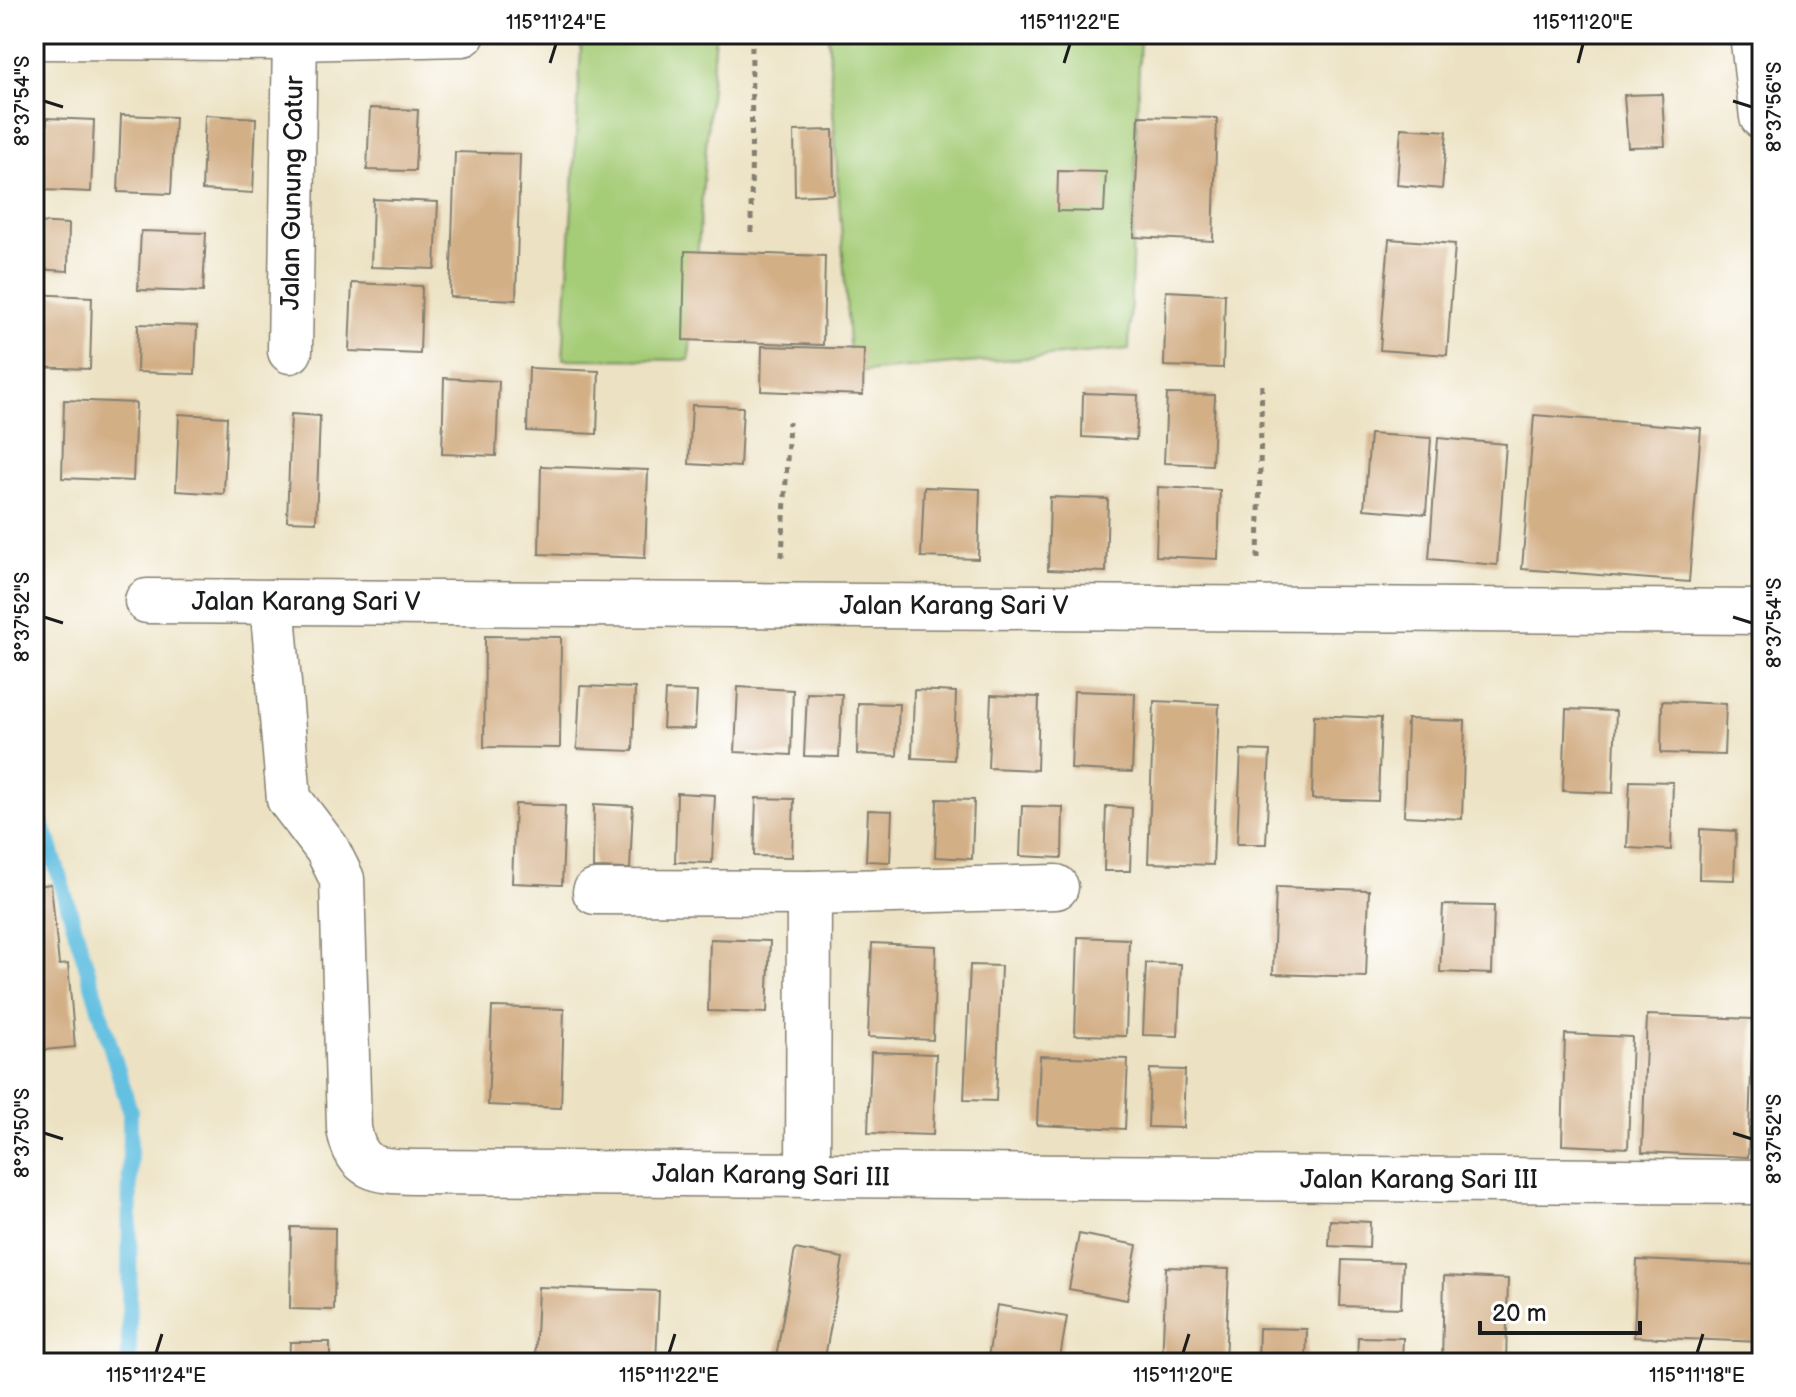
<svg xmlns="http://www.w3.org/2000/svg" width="1796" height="1397" font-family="'Balsamiq Sans',sans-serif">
	<rect width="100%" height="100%" fill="#fff"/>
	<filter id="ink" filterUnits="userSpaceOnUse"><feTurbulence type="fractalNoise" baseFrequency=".0125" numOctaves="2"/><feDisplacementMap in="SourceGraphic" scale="16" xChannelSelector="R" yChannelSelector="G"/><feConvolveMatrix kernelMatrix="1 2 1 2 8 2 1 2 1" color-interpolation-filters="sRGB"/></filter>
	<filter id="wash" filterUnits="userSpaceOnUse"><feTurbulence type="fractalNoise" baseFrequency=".006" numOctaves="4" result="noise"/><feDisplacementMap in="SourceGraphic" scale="32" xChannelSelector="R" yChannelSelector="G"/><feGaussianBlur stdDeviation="1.8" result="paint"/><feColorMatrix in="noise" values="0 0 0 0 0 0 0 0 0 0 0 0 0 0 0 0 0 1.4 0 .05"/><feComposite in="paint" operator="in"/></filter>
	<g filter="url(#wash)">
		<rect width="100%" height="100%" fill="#ece2c3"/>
		<g fill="#a5cc77" stroke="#60744a" stroke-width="2">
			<polygon points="582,34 715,34 689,360 563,359"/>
			<polygon points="844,34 1140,34 1129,349 851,373 828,36"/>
		</g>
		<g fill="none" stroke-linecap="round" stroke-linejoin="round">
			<polyline stroke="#63c0e1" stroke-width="16" points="34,807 49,842 130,1111 129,1363"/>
		</g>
		<g id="blocks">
			<g fill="#d3af86">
				<polygon points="1662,94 1665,146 1628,147 1624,95"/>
				<polygon points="370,108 418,110 415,171 367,170"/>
				<polygon points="121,115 175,117 171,194 118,192"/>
				<polygon points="205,115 256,118 253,193 202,190"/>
				<polygon points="1139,116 1217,118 1213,241 1134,237"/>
				<polygon points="47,118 94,120 91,192 43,190"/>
				<polygon points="1401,128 1447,131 1442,189 1397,185"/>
				<polygon points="833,130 834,194 795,196 794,131"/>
				<polygon points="455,152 520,154 516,300 450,297"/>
				<polygon points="1058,171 1106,172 1104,212 1057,211"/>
				<polygon points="373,199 438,202 435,269 371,267"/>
				<polygon points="34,222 69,224 68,271 34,269"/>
				<polygon points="141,231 206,233 203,292 138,290"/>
				<polygon points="1389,239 1455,244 1447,355 1380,350"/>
				<polygon points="685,251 825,256 823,345 683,340"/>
				<polygon points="352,283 422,286 420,354 349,351"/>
				<polygon points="1166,291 1225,294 1223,368 1164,366"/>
				<polygon points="34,294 92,297 90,369 34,367"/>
				<polygon points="138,324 197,326 195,374 137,372"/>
				<polygon points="762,346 864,349 863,395 761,391"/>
				<polygon points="529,368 599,371 597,434 527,431"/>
				<polygon points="444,378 499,381 496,456 442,454"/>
				<polygon points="1083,393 1138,395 1136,440 1082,437"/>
				<polygon points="1167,394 1215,395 1212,465 1164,463"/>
				<polygon points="64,400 136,403 133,481 62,478"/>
				<polygon points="692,405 743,407 740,467 689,464"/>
				<polygon points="179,414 227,417 224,494 176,491"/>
				<polygon points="291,414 320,416 316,522 287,521"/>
				<polygon points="1534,415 1701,428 1689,582 1522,569"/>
				<polygon points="1370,434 1431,438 1426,514 1364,509"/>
				<polygon points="1438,438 1506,444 1497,565 1429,559"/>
				<polygon points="541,466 648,470 645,558 539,554"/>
				<polygon points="924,487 980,489 978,559 921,557"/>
				<polygon points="1158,487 1220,490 1218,559 1156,556"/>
				<polygon points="1050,497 1108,499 1106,572 1048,570"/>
				<polygon points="485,636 561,637 560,748 484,747"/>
				<polygon points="580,686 635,688 633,751 577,749"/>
				<polygon points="738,687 793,690 791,755 735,752"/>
				<polygon points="914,690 956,692 954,760 912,758"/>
				<polygon points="665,691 697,692 695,729 663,728"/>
				<polygon points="1074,691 1135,693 1132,772 1071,769"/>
				<polygon points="807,693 842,694 839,757 804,756"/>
				<polygon points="991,695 1039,697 1037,770 988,768"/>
				<polygon points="1154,701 1219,704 1213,865 1148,863"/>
				<polygon points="1662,701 1726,704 1724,755 1661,753"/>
				<polygon points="858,703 899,704 897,756 857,754"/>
				<polygon points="1566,709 1616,711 1613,793 1563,791"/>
				<polygon points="1314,715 1381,718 1378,801 1312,799"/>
				<polygon points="1407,719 1465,721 1462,819 1404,816"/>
				<polygon points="1241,750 1270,751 1266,844 1237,844"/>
				<polygon points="1630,781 1673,782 1671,850 1627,848"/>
				<polygon points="677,793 715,795 712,863 675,862"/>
				<polygon points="756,798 794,799 792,857 754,856"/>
				<polygon points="937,799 974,800 972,859 935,857"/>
				<polygon points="515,804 565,806 562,885 512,883"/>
				<polygon points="594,804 633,806 630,869 593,868"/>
				<polygon points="1022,806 1063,807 1062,858 1020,856"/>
				<polygon points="1106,806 1132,808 1130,871 1104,871"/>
				<polygon points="868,810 892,811 890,862 866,861"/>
				<polygon points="1700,829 1736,831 1734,880 1699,879"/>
				<polygon points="51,884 59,965 68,964 75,1047 34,1051 34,886"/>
				<polygon points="1276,887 1369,890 1366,977 1273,974"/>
				<polygon points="1443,905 1494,906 1492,974 1440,972"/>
				<polygon points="1078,937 1129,939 1126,1036 1075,1035"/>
				<polygon points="710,939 770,941 767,1013 708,1011"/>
				<polygon points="872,943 936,946 933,1040 868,1037"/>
				<polygon points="1146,963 1181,964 1178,1036 1143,1035"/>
				<polygon points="970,965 1001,966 996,1101 964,1100"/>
				<polygon points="492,1007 564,1009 561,1108 488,1105"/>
				<polygon points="1647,1015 1753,1019 1748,1157 1642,1152"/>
				<polygon points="1565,1034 1632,1037 1628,1148 1562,1145"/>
				<polygon points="871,1052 936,1054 933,1135 868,1133"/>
				<polygon points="1040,1056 1128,1059 1125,1129 1037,1125"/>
				<polygon points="1150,1069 1185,1070 1183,1128 1148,1127"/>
				<polygon points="1330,1220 1370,1222 1369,1248 1329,1246"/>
				<polygon points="291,1227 335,1228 334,1310 290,1309"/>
				<polygon points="1079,1234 1137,1245 1127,1300 1069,1289"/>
				<polygon points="795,1249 843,1258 824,1363 775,1363"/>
				<polygon points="1342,1260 1403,1262 1401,1308 1340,1306"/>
				<polygon points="1637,1260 1762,1265 1762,1342 1634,1337"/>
				<polygon points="1166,1267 1229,1269 1225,1363 1162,1363"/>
				<polygon points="1444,1276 1508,1279 1506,1363 1442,1363"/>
				<polygon points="538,1287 659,1291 656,1363 535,1363"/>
				<polygon points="997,1305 1067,1317 1059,1363 987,1363"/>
				<polygon points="1259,1328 1307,1329 1306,1363 1258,1363"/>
				<polygon points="1358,1337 1403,1338 1402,1363 1357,1363"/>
				<polygon points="290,1342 330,1342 330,1363 289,1363"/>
			</g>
		</g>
	</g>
	<g filter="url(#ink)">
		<use href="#blocks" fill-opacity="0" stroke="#847f70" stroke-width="2"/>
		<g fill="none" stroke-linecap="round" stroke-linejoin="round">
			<defs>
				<g id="minor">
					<polyline points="1752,34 1762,117"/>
					<polyline points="34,37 295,38 463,34"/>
					<polyline points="290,351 295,34"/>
					<polyline points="147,601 1762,612"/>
					<path d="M272 602 289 799 327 849 342 879 349 1128C356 1172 379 1171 418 1172L1762 1182"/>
					<polyline points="595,892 809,893 1056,887"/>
					<polyline points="808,1176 809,893"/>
				</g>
			</defs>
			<use href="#minor" stroke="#847f70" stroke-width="47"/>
			<g stroke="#847f70" stroke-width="5" stroke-dasharray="6 6" stroke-linecap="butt">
				<polyline points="751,232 752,34"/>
				<polyline points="782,557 789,422"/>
				<polyline points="1258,559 1262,379"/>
				<polyline points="34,1292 36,1292"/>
			</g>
			<use href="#minor" stroke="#fff" stroke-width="44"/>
		</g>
	</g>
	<path fill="none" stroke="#1c1c1c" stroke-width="3" d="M550 63 556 44M1064 63 1070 44M1578 63 1583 44M44 101 63 107M1733 101 1752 107M44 617 63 623M1733 617 1752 623M44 1133 63 1139M1733 1133 1752 1139M156 1353 162 1334M669 1353 675 1334M1183 1353 1189 1334M1697 1353 1703 1334"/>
	<g text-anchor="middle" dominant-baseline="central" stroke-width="6" stroke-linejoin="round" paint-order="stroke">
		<g font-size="26" fill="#1c1c1c" stroke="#fff">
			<text transform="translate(293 193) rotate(-89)">Jalan Gunung Catur</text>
			<text x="306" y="602">Jalan Karang Sari V</text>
			<text x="954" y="606">Jalan Karang Sari V</text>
			<text transform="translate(771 1176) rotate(1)">Jalan Karang Sari III</text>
			<text x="1419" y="1180">Jalan Karang Sari III</text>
		</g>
	</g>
	<rect width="1796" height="1397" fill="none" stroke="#fff" stroke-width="88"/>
	<path d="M1480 1321v12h160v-12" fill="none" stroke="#1c1c1c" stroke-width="4"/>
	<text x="1492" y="1321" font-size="24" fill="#1c1c1c" stroke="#ffffff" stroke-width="6" paint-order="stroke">20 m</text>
	<rect x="44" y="44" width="1708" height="1309" fill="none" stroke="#1c1c1c" stroke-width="3"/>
	<g font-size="20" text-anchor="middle" fill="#1c1c1c">
		<text x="556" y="29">115°11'24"E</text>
		<text x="1070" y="29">115°11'22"E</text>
		<text x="1583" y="29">115°11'20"E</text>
		<text transform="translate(22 101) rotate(-90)" y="7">8°37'54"S</text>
		<text transform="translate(1774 107) rotate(-90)" y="7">8°37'56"S</text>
		<text transform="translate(22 617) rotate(-90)" y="7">8°37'52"S</text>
		<text transform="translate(1774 623) rotate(-90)" y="7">8°37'54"S</text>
		<text transform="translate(22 1133) rotate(-90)" y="7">8°37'50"S</text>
		<text transform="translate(1774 1139) rotate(-90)" y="7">8°37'52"S</text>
		<text x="156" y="1382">115°11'24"E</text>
		<text x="669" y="1382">115°11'22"E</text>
		<text x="1183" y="1382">115°11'20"E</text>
		<text x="1697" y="1382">115°11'18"E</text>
	</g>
</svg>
